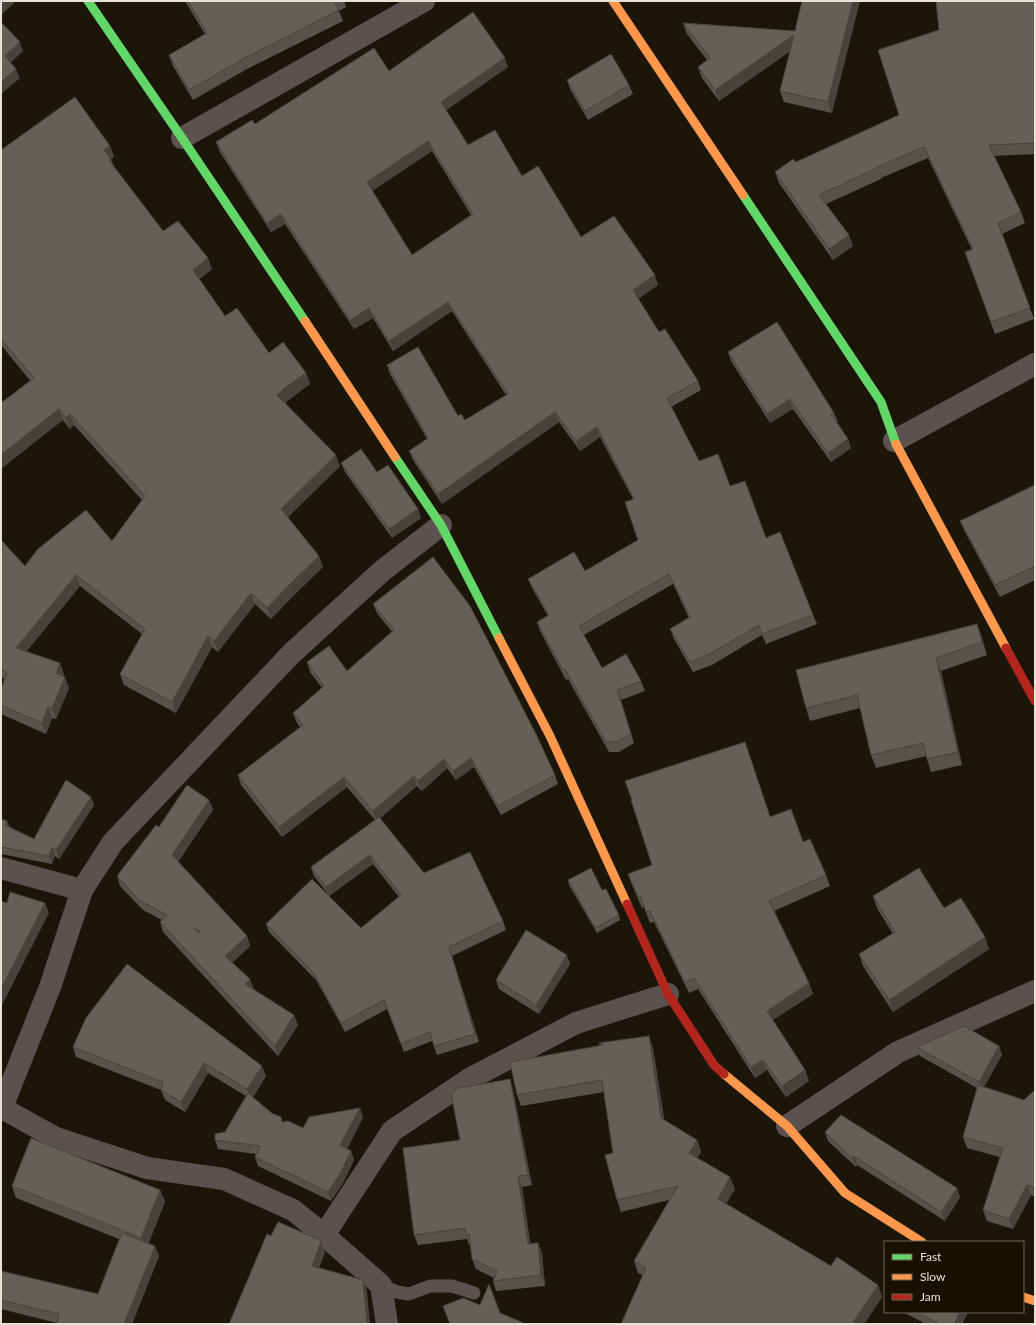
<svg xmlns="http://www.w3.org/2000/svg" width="1036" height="1325" font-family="Lato,sans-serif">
	<rect width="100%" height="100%" fill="#1c160a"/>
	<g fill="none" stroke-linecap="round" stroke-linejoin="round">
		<polyline stroke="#5c514f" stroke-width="13" points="381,1285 397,1292 409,1294 430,1286 452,1286 474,1293"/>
		<g stroke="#5c514f" stroke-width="22">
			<polyline points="182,138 424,1"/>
			<polyline points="894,441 1035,364"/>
			<polyline points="1,868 82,890"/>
			<polyline points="2,1108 56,1138 147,1168 224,1179 293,1210 324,1235"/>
			<polyline points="1,1110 50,987 82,890 113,842 292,653 382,571 441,525"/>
			<polyline points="787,1126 898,1052 1035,991"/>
			<polyline points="387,1324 381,1285 324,1235 392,1131 471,1078 576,1023 668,994"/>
		</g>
		<g stroke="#63d668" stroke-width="9">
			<polyline points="88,1 182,138 305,321"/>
			<polyline points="743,195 881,402 896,444"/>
			<polyline points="395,457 441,525 499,638"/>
		</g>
		<g stroke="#ff974d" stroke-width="9">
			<polyline points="613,1 743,195"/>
			<polyline points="305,321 395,457"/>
			<polyline points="896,444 1006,648"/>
			<polyline points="499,638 550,736 627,904"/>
			<polyline points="724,1074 787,1126 845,1193 922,1242"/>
			<polyline points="1023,1297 1035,1301"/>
		</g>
		<g stroke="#b3261e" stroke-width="9">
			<polyline points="1006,648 1035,701"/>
			<polyline points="627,904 668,994 714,1065 724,1074"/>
		</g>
	</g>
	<g fill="#57534a" fill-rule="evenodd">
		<polygon points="185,1 344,1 346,7 339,11 343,21 247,69 193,100 173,66 169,55 205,34"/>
		<polygon points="802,1 832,113 784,102 780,91 790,51 719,101 702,78 698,67 707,60 687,34 683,23 795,31"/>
		<polygon points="1035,1 1035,154 994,156 1021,212 1025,223 1002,234 1034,319 995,334 965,252 972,250 928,158 881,178 881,179 826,204 853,246 833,260 779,183 775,172 899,115"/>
		<path d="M508 67 446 110 468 145 522 176 581 237 658 285 638 299 659 332 698 381 701 390 671 407 699 461 730 486 766 538 813 615 817 624 766 644 762 635 712 665 693 672 674 639 670 629 689 618 673 584 584 635 602 668 641 681 645 691 621 700 634 743 619 752H609L568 679 566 680 540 631 537 622 548 616 532 588 528 579 585 571 638 540 633 499 600 437 580 451 559 422 442 504 413 460 409 451 427 439 390 374 387 365 458 416 465 420 506 395 452 311 393 351 373 318 354 329 285 224 271 232 220 152 216 142 255 124 389 71ZM432 151 471 215 412 255 372 191Z"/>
		<polygon points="567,80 629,85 633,94 588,120 570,89"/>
		<polygon points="110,146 114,157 111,159 113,165 163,231 212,269 199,279 225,316 269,353 306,373 310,384 287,401 287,402 285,403 340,466 288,517 323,567 295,594 271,619 255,604 218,652 212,647 176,713 124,685 120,674 142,634 80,586 26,652 64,674 63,676 69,688 56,719 52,718 46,734 1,714 1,690 4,679 1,677 1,540 25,566 112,541 142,500 74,425 70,429 1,345 1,150"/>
		<polygon points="728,352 834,413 838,422 836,422 851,448 831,462 793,409 770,423 731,361"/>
		<polygon points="341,463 418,509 421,518 392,538 345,472"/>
		<polygon points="1035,485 1035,580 1000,597 965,532 960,521"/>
		<path d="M373 604 555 775 558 784 501 815 474 767 456 780 447 768 422 791 417 786 380 818 424 873 503 921 506 930 452 956 479 1042 437 1055 432 1041 404 1052 387 1009 345 1032 316 980 269 932 266 924 328 894 314 876 311 867 375 820 347 787 282 837 241 785 238 775 300 727 297 723 293 713 322 688 310 672 307 662 347 671 392 632 377 613ZM373 864 399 897 361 928 329 896Z"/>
		<polygon points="977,624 987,655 941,671 962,765 931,772 926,756 876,768 871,755 860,708 810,721 806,708"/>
		<polygon points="745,742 770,816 803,842 826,875 830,886 774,911 809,983 813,994 773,1020 805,1070 809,1081 786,1097 767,1070 755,1078 698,989 689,993 654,922 650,923 644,907 642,908 632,885 628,874 652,865"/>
		<polygon points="209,800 213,810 178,862 247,936 250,946 232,963 254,989 253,990 298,1025 278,1056 163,932 160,922 162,920 143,910 120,886 117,876 159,827"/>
		<polygon points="94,805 59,859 55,856 52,864 1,854 1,819 7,821 10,828 34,839"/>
		<polygon points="568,880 602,890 619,915 620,920 597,933 569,885"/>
		<polygon points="873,896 944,908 989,949 893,1012 863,966 859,954 893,934 877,908"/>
		<polygon points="570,964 539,1014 499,989 496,980"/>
		<polygon points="86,1018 266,1076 253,1097 283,1122 303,1128 363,1117 347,1149 351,1151 354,1160 343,1183 331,1201 258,1166 255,1157 256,1154 218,1149 215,1140 225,1132 246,1096 208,1073 185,1112 165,1100 161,1090 76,1057 73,1047"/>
		<polygon points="599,1043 653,1048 664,1120 697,1140 701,1152 697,1158 735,1189 726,1204 831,1266 878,1285 882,1297 864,1324 621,1324 643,1275 638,1273 634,1261 669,1200 621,1212 617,1200 613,1153 604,1092 521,1106 517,1095 600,1046"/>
		<polygon points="999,1046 1002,1055 984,1087 1024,1100 1035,1090 1035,1197 1031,1195 1013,1229 987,1221 983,1210 1000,1157 967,1148 963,1137 977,1088 920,1056 917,1047"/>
		<polygon points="510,1079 513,1090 532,1185 522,1187 530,1243 538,1243 542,1253 545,1286 496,1291 493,1281 494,1278 476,1269 472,1259 471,1245 469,1245 467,1239 418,1245 414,1235 460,1140"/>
		<polygon points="825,1132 957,1188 960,1197 945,1221 857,1165 856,1167 828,1141"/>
		<polygon points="12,1186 160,1190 165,1202 148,1243 155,1246 159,1256 132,1324 57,1324 57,1323 1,1309 1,1271 98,1294 119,1239 16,1198"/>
		<polygon points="903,1312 968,1312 962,1324 926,1324"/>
	</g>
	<g fill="#47433c">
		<polygon points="3,1 16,1 1,15 1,3"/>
		<polygon points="853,1 860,1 832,113 828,102"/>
		<polygon points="794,35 798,46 719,101 715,90"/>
		<polygon points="20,42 23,51 8,65 5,56"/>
		<polygon points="505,58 508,67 445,111 441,102"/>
		<polygon points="16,69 20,78 1,94 1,82"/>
		<polygon points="428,141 432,151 370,192 367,182"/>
		<polygon points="110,146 114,157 111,159 115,170 104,150"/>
		<polygon points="281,214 285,224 271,232 267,223"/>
		<polygon points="849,235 853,246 833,260 829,249"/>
		<polygon points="208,258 212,269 197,281 193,270"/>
		<polygon points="655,275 658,285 636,300 633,290"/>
		<polygon points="448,302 452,311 393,351 389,341"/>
		<polygon points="369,308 373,318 354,329 350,320"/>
		<polygon points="306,373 310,384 287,401 287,402 281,406 277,395 282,390"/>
		<polygon points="790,399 793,409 770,423 767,414"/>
		<polygon points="59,409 63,420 1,469 1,455"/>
		<polygon points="555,412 559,422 442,504 438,494"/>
		<polygon points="70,414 74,425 70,429 66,418"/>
		<polygon points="597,427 600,437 580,451 576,441"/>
		<polygon points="848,439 851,448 831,462 828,453"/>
		<polygon points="336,455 340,466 285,520 281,509"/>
		<polygon points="418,509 421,518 392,538 389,529"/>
		<polygon points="319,556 323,567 295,594 271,619 267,608 291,583"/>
		<polygon points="76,575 80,586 20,659 16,648"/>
		<polygon points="251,593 255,604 218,652 214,641"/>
		<polygon points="977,624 982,637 987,655 982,642"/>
		<polygon points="208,636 212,647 176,713 172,702"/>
		<polygon points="936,658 941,671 962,765 958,752"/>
		<polygon points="60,663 64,674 60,684 56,673"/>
		<polygon points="65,677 69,688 56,719 52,708"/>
		<polygon points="617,690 621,700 634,743 631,734"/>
		<polygon points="48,707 52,718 46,734 42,723"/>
		<polygon points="471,758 474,767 456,780 453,771"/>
		<polygon points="444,759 447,768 422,791 418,781"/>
		<polygon points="414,776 417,786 377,821 373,811"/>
		<polygon points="344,777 347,787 282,837 279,827"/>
		<polygon points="91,797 94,805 59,859 56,850"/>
		<polygon points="209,800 213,810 175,865 172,855"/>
		<polygon points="7,821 10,829 5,825"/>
		<polygon points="52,848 55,856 52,864 49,856"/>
		<polygon points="370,855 373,864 329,896 326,887"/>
		<polygon points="45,903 49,913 1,1007 1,989"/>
		<polygon points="247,936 250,946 229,966 225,956"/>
		<polygon points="985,937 989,949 893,1012 889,1000"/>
		<polygon points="449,947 452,956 479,1042 475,1034"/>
		<polygon points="567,955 570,964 539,1014 536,1005"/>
		<polygon points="250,979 254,989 249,994 245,984"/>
		<polygon points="809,983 813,994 771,1021 767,1011"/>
		<polygon points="294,1015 298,1025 278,1056 275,1046"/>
		<polygon points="649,1036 653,1048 666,1130 661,1118"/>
		<polygon points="999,1046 1002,1055 982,1091 979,1082"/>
		<polygon points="763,1060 767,1070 755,1078 751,1067"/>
		<polygon points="204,1063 208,1073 185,1112 181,1102"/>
		<polygon points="262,1066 266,1076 251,1099 247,1089"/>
		<polygon points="805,1070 809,1081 786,1097 782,1086"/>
		<polygon points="510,1079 513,1090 532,1185 528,1175"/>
		<polygon points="360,1108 363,1117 344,1155 340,1145"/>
		<polygon points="697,1140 701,1152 693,1165 689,1153"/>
		<polygon points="351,1151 354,1160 343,1183 331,1201 328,1192"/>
		<polygon points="854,1156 857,1165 856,1167 852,1158"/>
		<polygon points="518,1176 522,1187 532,1254 528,1244"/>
		<polygon points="730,1177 735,1189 722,1210 718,1199"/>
		<polygon points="1027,1185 1031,1195 1013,1229 1009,1219"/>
		<polygon points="957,1188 960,1197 945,1221 941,1212"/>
		<polygon points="160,1190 165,1202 146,1250 141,1238"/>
		<polygon points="321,1242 325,1253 316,1276 312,1266"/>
		<polygon points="538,1243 542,1253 545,1286 541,1275"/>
		<polygon points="155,1246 159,1256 132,1324 124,1324"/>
		<polygon points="363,1280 367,1291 370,1324 367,1324"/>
		<polygon points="878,1285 882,1297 864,1324 852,1324"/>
		<polygon points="960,1312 968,1312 962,1324 954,1324"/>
	</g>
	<g fill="#656056" stroke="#47433c" fill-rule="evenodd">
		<polygon points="188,1 334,1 339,10 243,59 189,90 169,55 207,33"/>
		<polygon points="802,1 853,1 828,102 780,91 794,35 715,90 698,67 710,58 683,23 795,31"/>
		<polygon points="936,1 1035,1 1035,143 989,145 1021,212 998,223 1030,308 991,322 965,252 973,249 924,147 877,167 877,168 819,195 849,235 829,249 775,172 793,159 796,162 899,115 878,50 939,30"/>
		<path d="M473 12 505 58 441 102 468 145 495 130 522 176 538 166 581 237 614 216 655 275 633 290 659 332 665 329 698 381 667 398 699 461 718 454 730 486 745 481 766 538 780 532 813 615 762 634 759 625 708 655 690 662 670 629 690 617 669 574 579 626 602 668 626 654 641 681 617 690 631 734 616 742H606L565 669 563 670 537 622 549 615 528 579 574 552 585 571 638 540 625 502 634 499 597 427 576 441 555 412 438 494 409 451 428 438 387 365 418 347 458 416 461 414 465 420 508 394 448 302 389 341 369 308 350 320 281 214 267 223 216 142 252 120 255 124 374 48 389 71ZM428 141 473 214 412 255 367 182Z"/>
		<polygon points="1,22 20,42 5,56 16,69 1,82"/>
		<polygon points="611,54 629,85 585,111 567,80"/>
		<polygon points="75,97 110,146 104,150 111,159 109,160 163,231 178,221 208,258 193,270 225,316 237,308 269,353 283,342 306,373 282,390 283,391 277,395 336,455 281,509 319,556 291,583 267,608 251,593 214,641 208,636 172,702 120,674 145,629 76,575 16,648 60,663 56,673 65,677 52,708 48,707 42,723 1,705 1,690 7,673 1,669 1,540 25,566 38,549 86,510 112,541 145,496 70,414 66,418 59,409 1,455 1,403 34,378 1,339 1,150"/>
		<polygon points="777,322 834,413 831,414 848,439 828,453 790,399 767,414 728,352"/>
		<polygon points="361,449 377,472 388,465 418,509 389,529 341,463"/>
		<polygon points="1035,485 1035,566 995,585 960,521"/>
		<polygon points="433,557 470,606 535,732 555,775 498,806 471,758 453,771 444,759 418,781 414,776 373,811 344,777 279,827 238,775 303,725 293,713 324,686 307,662 329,646 347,671 394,630 373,604"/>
		<polygon points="977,624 982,642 936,658 958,752 927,759 923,743 871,755 857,695 806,708 796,670"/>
		<polygon points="745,742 770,817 791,809 803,842 810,839 826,875 769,901 809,983 767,1011 805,1070 782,1086 763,1060 751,1067 694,978 685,983 650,911 646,912 640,896 638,897 628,874 652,865 631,800 632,800 625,781"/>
		<polygon points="66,780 91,797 56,850 52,848 49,856 1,847 1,819 7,821 5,825 34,839"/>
		<path d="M187 785 209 800 172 855 247 936 225 956 250 979 245 984 294 1015 275 1046 160 922 167 915 139 900 117 876 156 825 159 827ZM194 929 200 931 199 933Z"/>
		<polygon points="379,817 424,873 470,852 503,921 449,947 475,1034 434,1046 430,1032 401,1044 384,1000 341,1023 313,972 266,924 312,879 361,928 401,895 370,855 326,887 311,867"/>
		<polygon points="591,868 602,890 606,889 619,915 595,928 568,880"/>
		<polygon points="919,868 944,908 961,898 985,937 889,1000 859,954 895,932 873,896"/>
		<polygon points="10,892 45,903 1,989 1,901 7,903"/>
		<polygon points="526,930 567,955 536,1005 496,980"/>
		<polygon points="127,964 262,1066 247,1089 204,1063 181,1102 161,1090 163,1082 73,1047 86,1018"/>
		<polygon points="964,1026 999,1046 979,1082 917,1047"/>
		<polygon points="649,1036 661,1118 697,1140 689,1153 730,1177 718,1199 831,1266 837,1257 878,1285 852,1324 758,1324 757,1323 756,1324 621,1324 646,1268 634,1261 678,1186 617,1200 605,1155 613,1153 602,1080 517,1095 510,1062 603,1045 599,1043"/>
		<polygon points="510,1079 528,1175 518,1176 528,1244 538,1243 541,1275 493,1281 497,1271 472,1259 469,1234 466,1235 465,1228 414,1235 403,1148 460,1140 451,1093 459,1088"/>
		<polygon points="978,1085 1024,1100 1035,1090 1035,1188 1027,1185 1009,1219 983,1210 1003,1148 963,1137"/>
		<polygon points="248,1093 271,1113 281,1117 282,1122 288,1121 303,1128 309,1117 360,1108 340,1145 351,1151 340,1174 328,1192 255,1157 260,1146 215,1140 215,1134 225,1132"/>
		<polygon points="841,1115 957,1188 941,1212 854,1156 852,1158 825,1132"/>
		<polygon points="31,1138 160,1190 141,1238 12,1186"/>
		<polygon points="278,1222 318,1239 321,1242 312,1266 363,1280 367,1324 229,1324 267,1234 271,1236"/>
		<polygon points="122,1233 155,1246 124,1324 57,1324 59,1314 1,1300 1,1271 98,1294"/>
		<polygon points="489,1284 500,1313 526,1324 450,1324 443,1306 463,1298 480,1305"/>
		<polygon points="917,1312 960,1312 954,1324 939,1324"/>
	</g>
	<rect width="1036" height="1325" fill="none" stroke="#e8e2d4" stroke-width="4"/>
	<rect x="884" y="1241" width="140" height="72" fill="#191000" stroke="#6c6455"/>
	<rect x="892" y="1254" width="20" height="6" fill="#63d668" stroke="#6c6455"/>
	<text x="920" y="1261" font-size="12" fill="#e8e2d4">Fast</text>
	<rect x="892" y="1274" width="20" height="6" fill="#ff974d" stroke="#6c6455"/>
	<text x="920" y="1281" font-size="12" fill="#e8e2d4">Slow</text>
	<rect x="892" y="1294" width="20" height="6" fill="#b3261e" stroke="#6c6455"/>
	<text x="920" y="1301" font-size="12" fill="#e8e2d4">Jam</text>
</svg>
